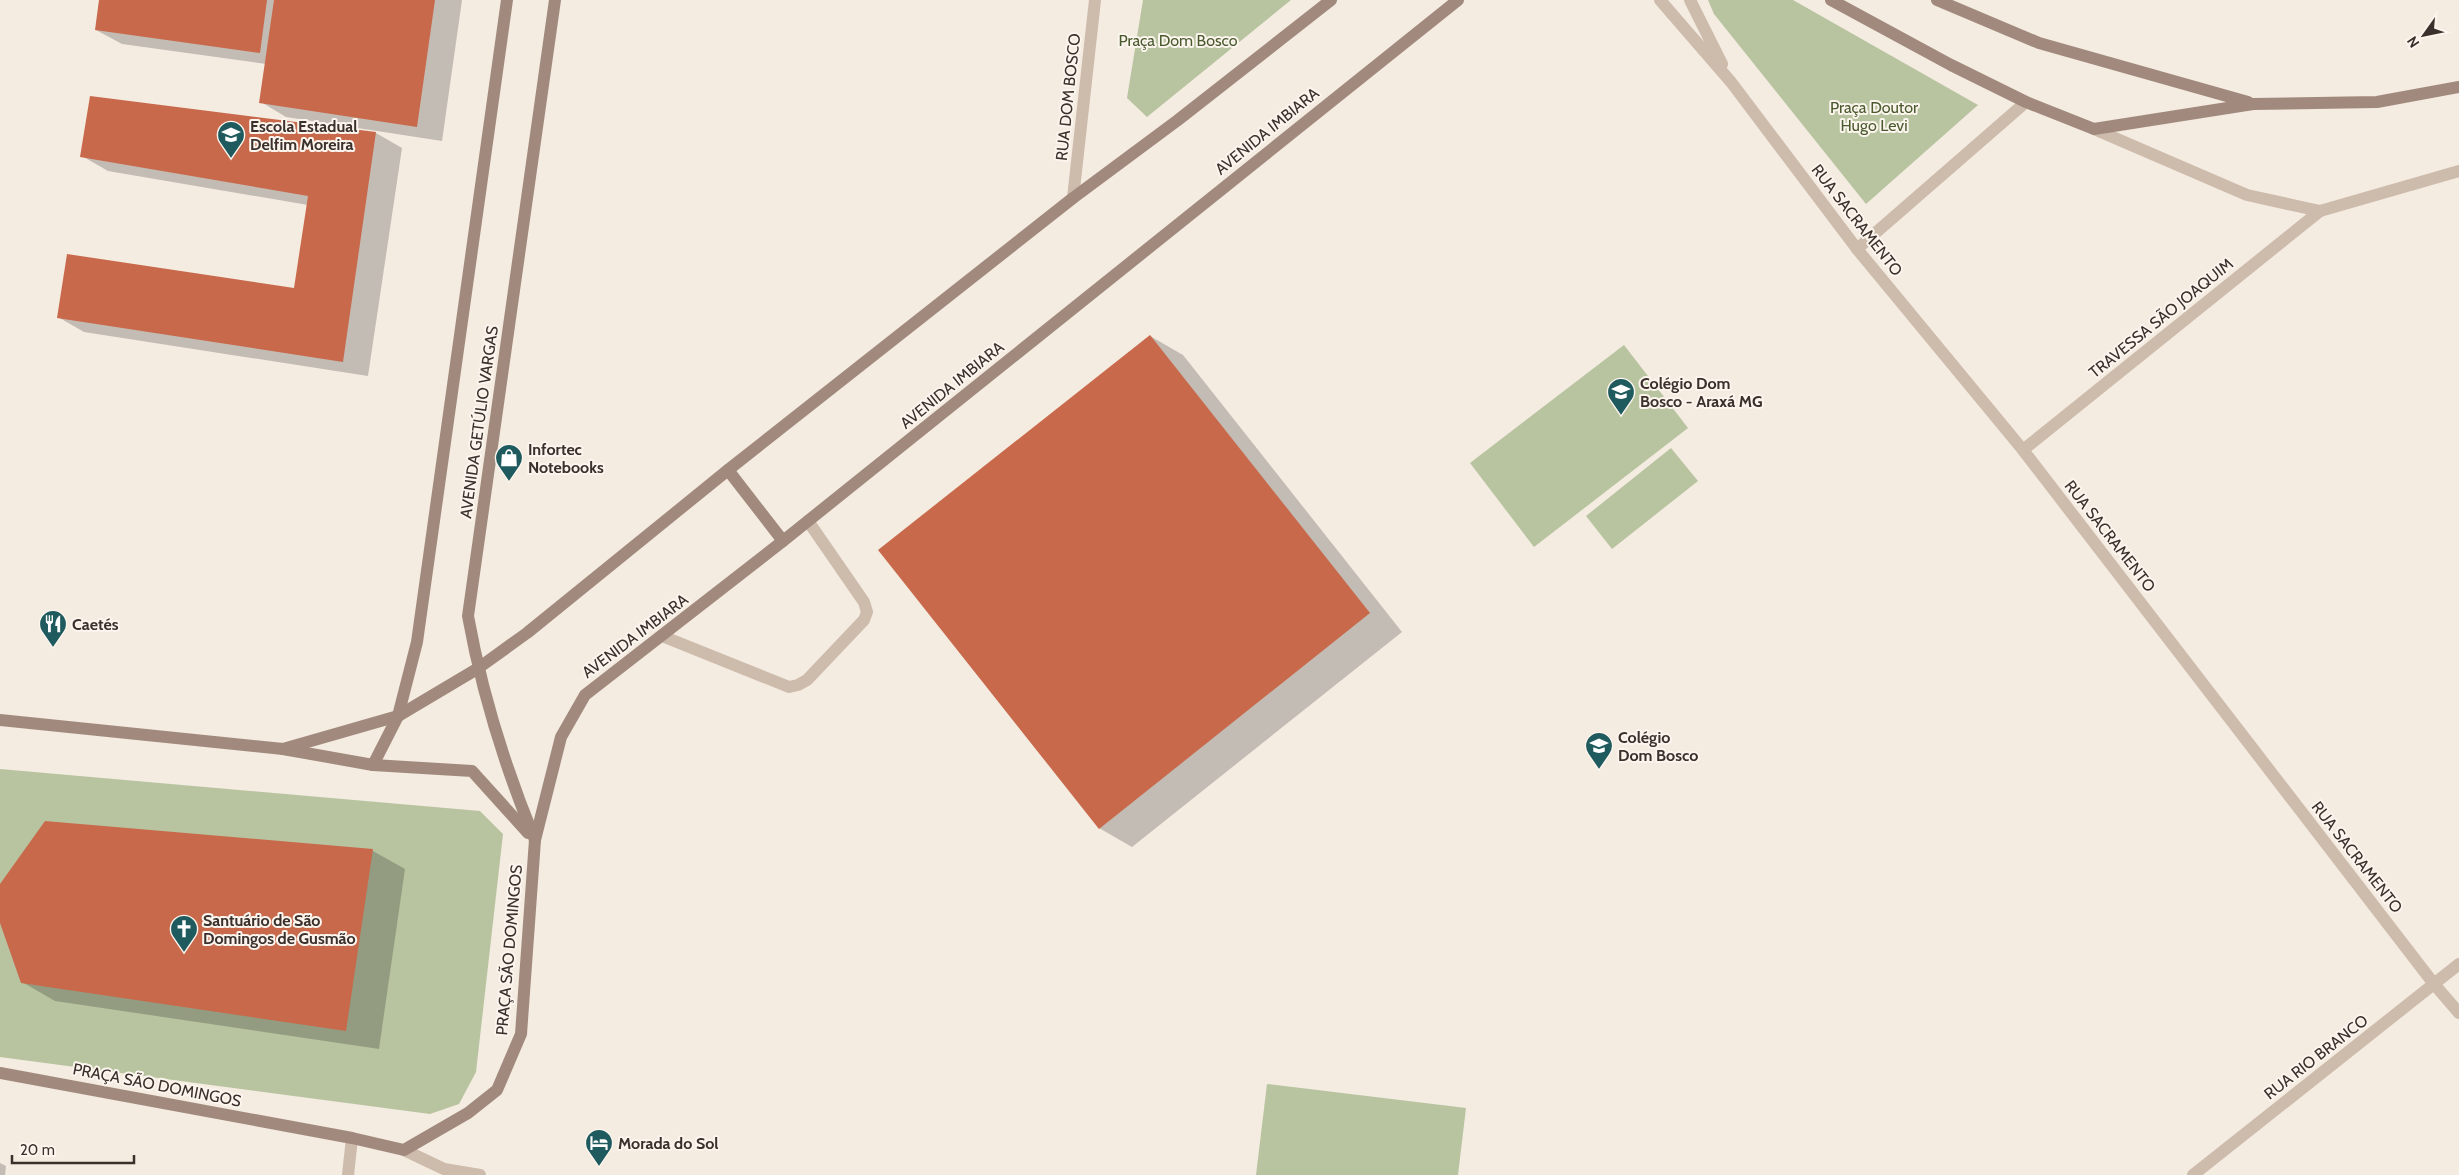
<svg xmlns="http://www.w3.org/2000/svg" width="2459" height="1175" font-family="Cabin,sans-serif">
	<rect width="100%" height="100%" fill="#f4ebe1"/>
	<g fill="#b8c4a0">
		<polygon points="1143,0 1291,0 1147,117 1127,98"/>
		<polygon points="1708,0 1793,0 1978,105 1866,204 1714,14"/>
		<polygon points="1624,345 1688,428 1534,547 1470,463"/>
		<polygon points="1671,448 1698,481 1612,549 1586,516"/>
		<polygon points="0,769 480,811 503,834 476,1072 459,1104 430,1114 0,1057"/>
		<polygon points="1267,1084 1466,1108 1458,1175 1256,1175"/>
	</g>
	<g fill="#0003">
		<polygon points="100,0 462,0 442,141 286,117 261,102 266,64 122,44 96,30"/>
		<polygon points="91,97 376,133 402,148 368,376 84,332 58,317 295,289 308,205 108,171 82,156"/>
		<polygon points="1150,336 1183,355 1402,632 1132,847 1099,828"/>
		<polygon points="373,851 405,869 379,1049 55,1001 22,982 0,919 0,886"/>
		<polygon points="0,1163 6,1166 5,1175 0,1175"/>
	</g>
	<g fill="#c8694b">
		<polygon points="99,0 267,0 260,53 95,30"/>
		<polygon points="274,0 435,0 417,127 259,103"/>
		<polygon points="90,96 376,132 343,362 57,318 67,254 294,288 308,196 80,157"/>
		<polygon points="1150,335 1370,613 1099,829 878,550"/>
		<polygon points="45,821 373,849 346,1031 21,983 0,923 0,884"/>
	</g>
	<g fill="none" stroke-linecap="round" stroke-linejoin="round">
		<polyline stroke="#cdbbac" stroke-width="12" points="662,636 789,687 798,685 807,680 864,620 867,612 864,602 808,521"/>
		<g stroke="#cdbbac" stroke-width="12">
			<polyline points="1660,0 1731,82 1857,249 2023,450 2434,984 2459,1013"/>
			<polyline points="1690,0 1722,64"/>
			<polyline points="2094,129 2247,195 2320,211 2459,171"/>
			<polyline points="1073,198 1095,0"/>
			<polyline points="1857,249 2026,102"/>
			<polyline points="2023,450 2320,211"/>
			<polyline points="404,1150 444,1169 480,1175"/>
			<polyline points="348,1175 352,1138"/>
			<polyline points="2193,1175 2459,964"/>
		</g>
		<g stroke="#a18a7d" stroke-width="12">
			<polyline points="1831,0 1951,65 2026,102 2094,129 2253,104 2377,102 2459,87"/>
			<polyline points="1937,0 2039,43 2248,102"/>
			<polyline points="728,470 783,541"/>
			<polyline points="0,720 283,749 373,765 472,771 528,833"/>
			<polyline points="283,749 398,716 477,669 527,633 728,470 1073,198 1178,120 1331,0"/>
			<polyline points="373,765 398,716 417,642 507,0"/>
			<path d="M535 840C505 767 482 694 468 616L555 0"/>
			<polyline points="0,1073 352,1138 404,1150 468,1113 497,1090 521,1034 535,840 561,737 585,695 783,541 1458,0"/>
		</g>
	</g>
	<defs>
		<symbol id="school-pin" viewBox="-11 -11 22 30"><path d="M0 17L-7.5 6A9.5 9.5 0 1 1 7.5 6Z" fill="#1f5a5e" stroke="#fbf5ee"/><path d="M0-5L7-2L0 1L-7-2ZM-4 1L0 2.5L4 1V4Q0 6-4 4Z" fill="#fff"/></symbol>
		<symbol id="shop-pin" viewBox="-11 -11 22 30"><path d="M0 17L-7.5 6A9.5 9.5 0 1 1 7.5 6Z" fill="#1f5a5e" stroke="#fbf5ee"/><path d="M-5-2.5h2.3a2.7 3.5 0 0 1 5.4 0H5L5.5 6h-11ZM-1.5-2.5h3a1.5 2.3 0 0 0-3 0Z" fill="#fff"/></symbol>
		<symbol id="restaurant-pin" viewBox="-11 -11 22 30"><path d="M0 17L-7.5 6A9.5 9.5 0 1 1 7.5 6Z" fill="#1f5a5e" stroke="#fbf5ee"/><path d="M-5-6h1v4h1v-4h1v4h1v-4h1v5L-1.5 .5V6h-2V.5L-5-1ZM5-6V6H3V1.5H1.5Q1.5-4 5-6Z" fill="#fff"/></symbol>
		<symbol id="church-pin" viewBox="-11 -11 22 30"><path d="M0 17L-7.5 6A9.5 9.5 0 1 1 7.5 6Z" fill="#1f5a5e" stroke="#fbf5ee"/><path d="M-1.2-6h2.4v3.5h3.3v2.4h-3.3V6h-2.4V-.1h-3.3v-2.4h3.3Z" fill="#fff"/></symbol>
		<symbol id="hotel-pin" viewBox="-11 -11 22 30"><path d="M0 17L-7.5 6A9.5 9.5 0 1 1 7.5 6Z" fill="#1f5a5e" stroke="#fbf5ee"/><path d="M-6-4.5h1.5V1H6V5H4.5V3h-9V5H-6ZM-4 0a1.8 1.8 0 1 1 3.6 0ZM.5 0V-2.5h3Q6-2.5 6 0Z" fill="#fff"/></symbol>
	</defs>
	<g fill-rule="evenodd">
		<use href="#school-pin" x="215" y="119" width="32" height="43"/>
		<use href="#school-pin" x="1605" y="376" width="32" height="43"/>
		<use href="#shop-pin" x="493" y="442" width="32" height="43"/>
		<use href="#restaurant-pin" x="37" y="608" width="32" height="43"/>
		<use href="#school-pin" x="1583" y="730" width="32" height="43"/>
		<use href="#church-pin" x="168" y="913" width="32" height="43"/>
		<use href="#hotel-pin" x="583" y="1127" width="32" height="43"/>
	</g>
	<g text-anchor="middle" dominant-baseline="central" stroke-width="4" stroke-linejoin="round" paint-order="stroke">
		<g font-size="16" fill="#4a5a2e" stroke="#fbf5ee">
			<text x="1178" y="40">Praça Dom Bosco</text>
			<text x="1874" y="107">Praça Doutor<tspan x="1874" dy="18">Hugo Levi</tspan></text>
		</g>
		<g font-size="16" fill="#3b302b" stroke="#fbf5ee">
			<text transform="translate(1068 97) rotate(-84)">RUA DOM BOSCO</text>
			<text transform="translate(1267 131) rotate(-39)">AVENIDA IMBIARA</text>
			<text transform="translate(1857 220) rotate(52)">RUA SACRAMENTO</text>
			<text transform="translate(2161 318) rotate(-39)">TRAVESSA SÃO JOAQUIM</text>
			<text transform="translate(952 385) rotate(-39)">AVENIDA IMBIARA</text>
			<text transform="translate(479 422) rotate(-82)">AVENIDA GETÚLIO VARGAS</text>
			<text transform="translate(2110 536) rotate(52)">RUA SACRAMENTO</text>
			<text transform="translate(635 636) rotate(-37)">AVENIDA IMBIARA</text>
			<text transform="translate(2357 857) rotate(52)">RUA SACRAMENTO</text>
			<text transform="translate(509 950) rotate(-85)">PRAÇA SÃO DOMINGOS</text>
			<text transform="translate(2316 1057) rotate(-38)">RUA RIO BRANCO</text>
			<text transform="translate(157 1085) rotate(11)">PRAÇA SÃO DOMINGOS</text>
		</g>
		<g font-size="16" font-weight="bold" fill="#3b302b" stroke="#fbf5ee" text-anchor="start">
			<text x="250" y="126">Escola Estadual<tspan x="250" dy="18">Delfim Moreira</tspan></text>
			<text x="1640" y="383">Colégio Dom<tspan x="1640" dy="18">Bosco - Araxá MG</tspan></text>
			<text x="528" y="449">Infortec<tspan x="528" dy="18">Notebooks</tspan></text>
			<text x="72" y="624">Caetés</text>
			<text x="1618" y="737">Colégio<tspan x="1618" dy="18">Dom Bosco</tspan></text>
			<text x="203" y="920">Santuário de São<tspan x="203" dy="18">Domingos de Gusmão</tspan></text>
			<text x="618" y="1143">Morada do Sol</text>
		</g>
	</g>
	<g transform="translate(2424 35) rotate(237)" stroke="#fbf5ee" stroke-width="4" paint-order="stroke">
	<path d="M0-4L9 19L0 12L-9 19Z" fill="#3b302b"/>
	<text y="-8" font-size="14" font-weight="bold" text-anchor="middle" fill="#3b302b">N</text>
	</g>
	<path d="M12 1155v8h122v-8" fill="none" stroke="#3b302b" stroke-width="2.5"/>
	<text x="20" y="1155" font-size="15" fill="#3b302b" stroke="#fbf5ee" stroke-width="4" paint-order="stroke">20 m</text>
</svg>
